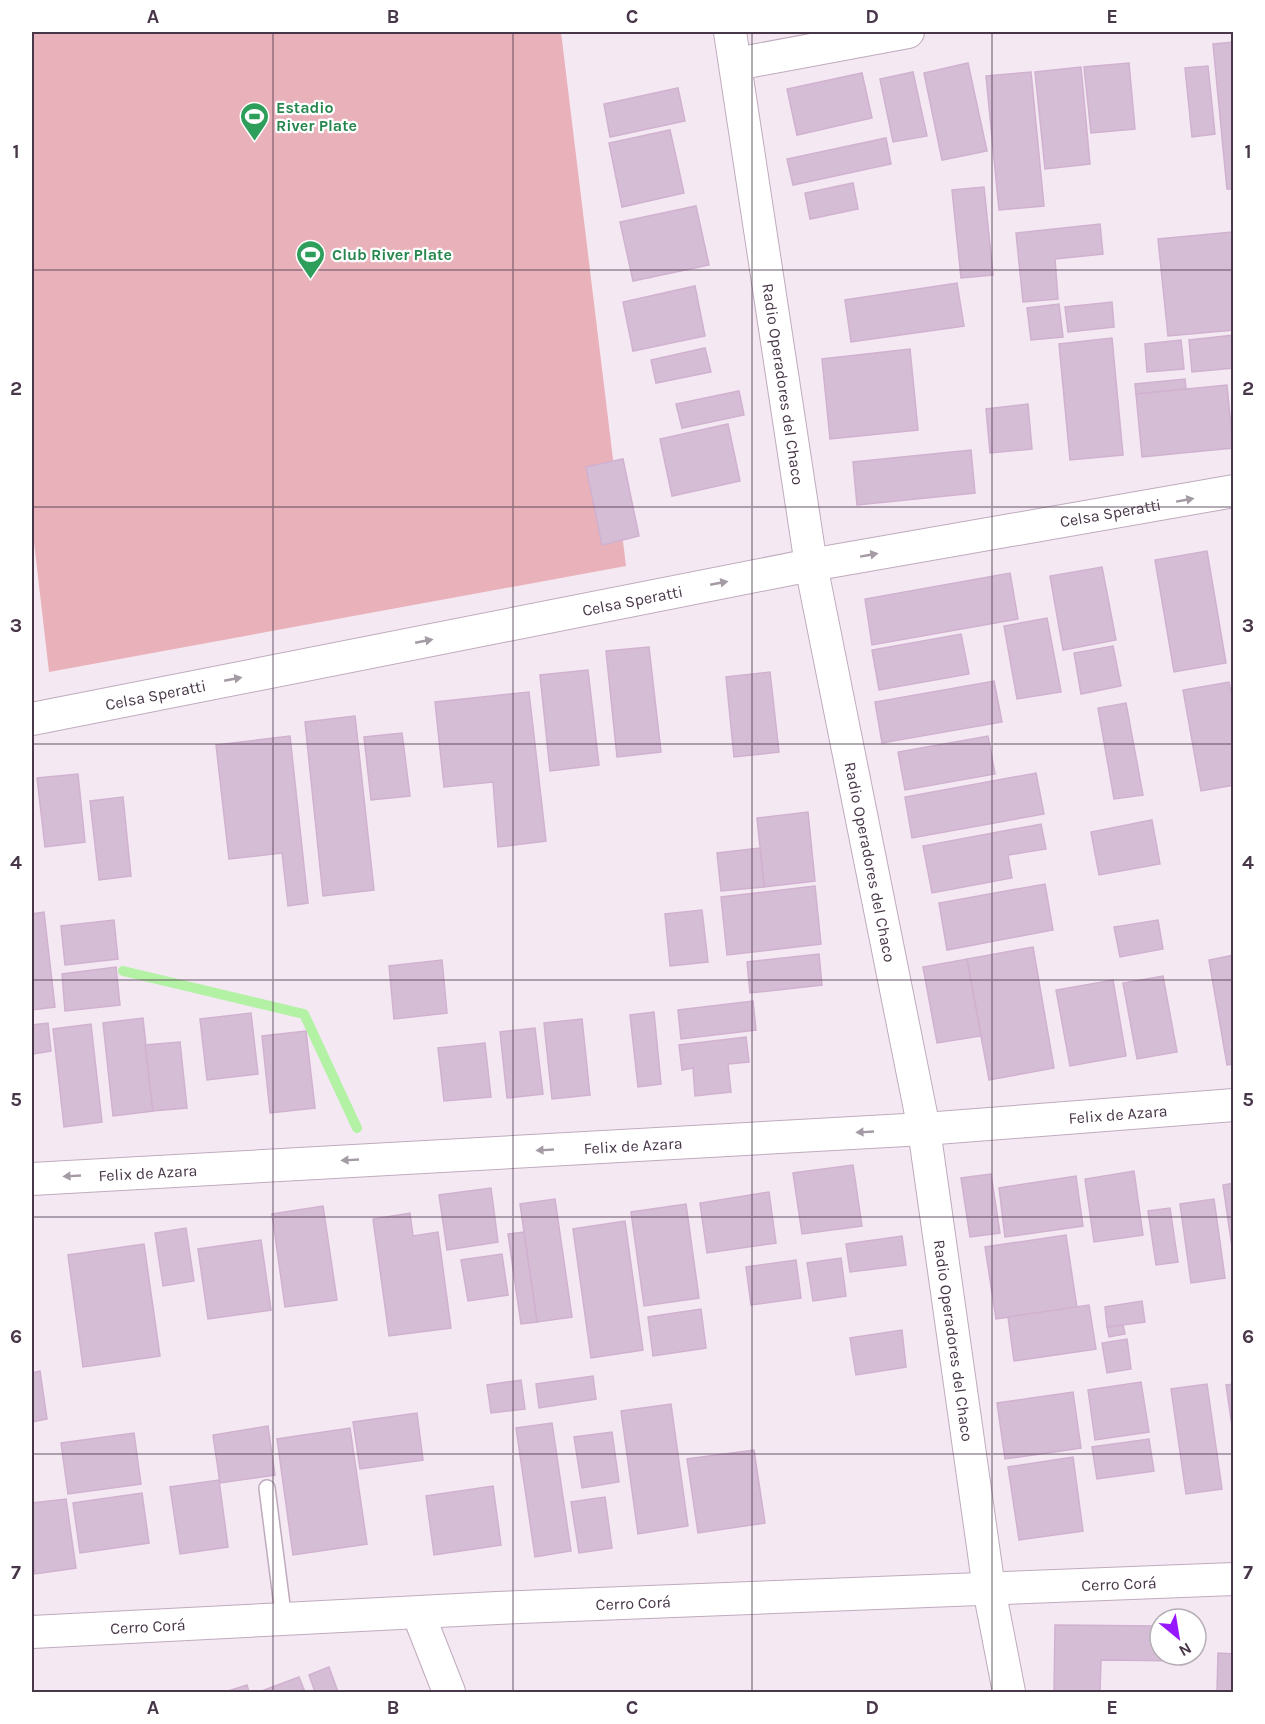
<svg xmlns="http://www.w3.org/2000/svg" width="1265" height="1724" font-family="Karla,sans-serif">
	<rect width="100%" height="100%" fill="#f4e8f3"/>
	<polygon fill="#e9b1b9" points="32,32 561,32 626,566 49,672 32,525"/>
	<g fill="none" stroke-linecap="round" stroke-linejoin="round">
		<polyline stroke="#b3f1a4" stroke-width="10" points="123,971 304,1014 357,1128"/>
	</g>
	<g fill="#d6bdd6" stroke="#d1b1d0" stroke-width="1.5">
		<polygon points="1234,42 1234,189 1227,189 1213,44"/>
		<polygon points="968,63 987,151 942,160 924,73"/>
		<polygon points="1129,63 1135,129 1091,133 1084,67"/>
		<polygon points="1208,66 1215,134 1192,137 1185,68"/>
		<polygon points="1081,67 1090,164 1045,169 1035,72"/>
		<polygon points="913,72 927,136 893,142 880,79"/>
		<polygon points="1031,72 1044,206 999,210 986,76"/>
		<polygon points="862,73 872,118 797,135 787,89"/>
		<polygon points="678,88 685,121 610,137 604,104"/>
		<polygon points="670,130 684,193 622,207 609,143"/>
		<polygon points="886,138 891,164 793,185 787,159"/>
		<polygon points="853,183 858,209 810,219 805,193"/>
		<polygon points="984,187 993,275 961,278 952,190"/>
		<polygon points="696,206 709,265 633,281 620,222"/>
		<polygon points="1100,224 1103,254 1055,259 1058,299 1023,302 1016,233"/>
		<polygon points="1232,232 1234,330 1168,336 1158,239"/>
		<polygon points="957,283 964,326 851,342 845,300"/>
		<polygon points="695,286 705,336 633,351 623,302"/>
		<polygon points="1112,302 1114,327 1068,332 1065,307"/>
		<polygon points="1059,304 1063,337 1031,340 1027,308"/>
		<polygon points="1234,335 1234,368 1192,372 1189,340"/>
		<polygon points="1112,338 1123,455 1070,460 1059,344"/>
		<polygon points="1181,340 1184,369 1147,372 1145,344"/>
		<polygon points="705,348 711,372 656,383 651,360"/>
		<polygon points="910,349 918,430 830,439 822,359"/>
		<polygon points="1185,379 1186,389 1136,394 1135,384"/>
		<polygon points="1227,385 1233,448 1142,457 1136,394"/>
		<polygon points="739,391 744,415 682,428 676,404"/>
		<polygon points="1028,404 1032,449 990,453 986,409"/>
		<polygon points="728,424 740,481 672,496 660,439"/>
		<polygon points="971,450 975,493 857,505 853,462"/>
		<polygon points="623,459 639,536 602,545 586,467"/>
		<polygon points="1207,551 1226,663 1174,672 1155,560"/>
		<polygon points="1102,567 1116,640 1063,650 1050,576"/>
		<polygon points="1010,573 1018,619 872,645 865,599"/>
		<polygon points="1047,618 1061,692 1017,699 1004,626"/>
		<polygon points="961,634 969,674 879,690 872,650"/>
		<polygon points="1113,646 1121,686 1081,694 1074,653"/>
		<polygon points="649,647 661,752 617,757 606,651"/>
		<polygon points="588,670 599,765 550,771 540,675"/>
		<polygon points="770,672 779,752 734,757 726,677"/>
		<polygon points="994,681 1002,722 882,743 875,702"/>
		<polygon points="1229,682 1234,708 1234,785 1201,791 1183,690"/>
		<polygon points="529,692 546,841 498,847 493,782 444,787 435,702"/>
		<polygon points="1126,703 1143,795 1114,799 1098,708"/>
		<polygon points="355,716 374,890 323,896 305,722"/>
		<polygon points="402,733 410,796 371,800 364,737"/>
		<polygon points="290,736 308,903 288,906 282,853 229,859 216,745"/>
		<polygon points="988,736 995,774 905,790 898,752"/>
		<polygon points="1036,773 1044,814 912,838 905,797"/>
		<polygon points="78,774 85,842 45,847 37,778"/>
		<polygon points="123,797 131,876 99,880 90,801"/>
		<polygon points="808,812 815,881 764,887 757,818"/>
		<polygon points="1152,820 1160,864 1099,875 1091,832"/>
		<polygon points="1041,824 1046,849 1008,855 1012,878 932,893 923,846"/>
		<polygon points="760,848 764,887 721,891 717,853"/>
		<polygon points="1045,884 1053,930 947,950 939,903"/>
		<polygon points="815,886 821,944 727,955 721,897"/>
		<polygon points="702,910 708,962 670,966 665,914"/>
		<polygon points="44,912 55,1007 32,1010 32,914"/>
		<polygon points="114,920 118,959 65,965 61,926"/>
		<polygon points="1158,920 1163,949 1120,957 1114,927"/>
		<polygon points="1033,947 1054,1068 989,1080 967,959"/>
		<polygon points="819,954 822,985 750,993 747,962"/>
		<polygon points="1234,955 1234,1064 1227,1065 1209,960"/>
		<polygon points="967,959 981,1036 937,1043 923,967"/>
		<polygon points="442,960 447,1013 394,1019 389,966"/>
		<polygon points="116,967 120,1005 65,1011 62,974"/>
		<polygon points="1163,976 1177,1052 1137,1059 1123,983"/>
		<polygon points="1113,980 1126,1056 1070,1066 1056,990"/>
		<polygon points="753,1001 756,1030 681,1039 678,1010"/>
		<polygon points="654,1012 661,1084 638,1087 630,1015"/>
		<polygon points="251,1013 258,1074 207,1080 200,1019"/>
		<polygon points="143,1018 153,1111 113,1116 103,1023"/>
		<polygon points="582,1019 590,1095 552,1099 544,1023"/>
		<polygon points="48,1023 51,1051 32,1054 32,1025"/>
		<polygon points="91,1024 102,1122 64,1127 53,1029"/>
		<polygon points="535,1028 543,1094 507,1098 500,1032"/>
		<polygon points="306,1031 315,1108 270,1113 262,1036"/>
		<polygon points="746,1037 749,1062 728,1064 731,1092 695,1096 693,1068 682,1070 679,1045"/>
		<polygon points="180,1042 187,1108 153,1111 145,1045"/>
		<polygon points="485,1043 491,1097 444,1101 438,1048"/>
		<polygon points="853,1165 862,1226 802,1234 793,1173"/>
		<polygon points="1134,1171 1143,1235 1094,1242 1085,1179"/>
		<polygon points="991,1174 1000,1233 970,1237 961,1178"/>
		<polygon points="1076,1176 1083,1226 1005,1237 999,1188"/>
		<polygon points="1234,1183 1234,1261 1223,1185"/>
		<polygon points="491,1188 498,1242 447,1250 439,1195"/>
		<polygon points="769,1192 776,1243 707,1253 700,1203"/>
		<polygon points="555,1199 572,1317 537,1322 520,1204"/>
		<polygon points="1214,1199 1225,1278 1191,1283 1180,1204"/>
		<polygon points="686,1204 699,1298 644,1306 631,1212"/>
		<polygon points="323,1206 337,1300 285,1307 272,1214"/>
		<polygon points="1170,1208 1178,1262 1156,1265 1148,1211"/>
		<polygon points="410,1213 413,1236 438,1232 451,1328 389,1336 373,1219"/>
		<polygon points="625,1221 643,1350 591,1358 573,1229"/>
		<polygon points="186,1228 194,1281 163,1286 155,1233"/>
		<polygon points="524,1232 537,1322 521,1324 508,1234"/>
		<polygon points="1066,1235 1077,1308 996,1319 985,1247"/>
		<polygon points="902,1236 906,1265 850,1272 846,1244"/>
		<polygon points="261,1240 271,1310 208,1319 198,1249"/>
		<polygon points="144,1244 160,1356 83,1367 68,1255"/>
		<polygon points="502,1254 508,1295 468,1301 461,1260"/>
		<polygon points="841,1258 846,1296 813,1301 807,1263"/>
		<polygon points="796,1260 801,1298 751,1305 746,1267"/>
		<polygon points="1142,1301 1145,1322 1107,1327 1105,1307"/>
		<polygon points="1089,1305 1096,1349 1014,1361 1008,1317"/>
		<polygon points="701,1309 706,1348 653,1356 648,1317"/>
		<polygon points="1123,1325 1125,1334 1109,1337 1107,1327"/>
		<polygon points="902,1330 906,1367 856,1375 850,1338"/>
		<polygon points="1127,1339 1131,1369 1107,1373 1102,1343"/>
		<polygon points="40,1371 47,1419 32,1422 32,1373"/>
		<polygon points="593,1376 596,1399 539,1408 536,1384"/>
		<polygon points="521,1380 525,1409 491,1413 487,1385"/>
		<polygon points="1141,1382 1149,1432 1095,1440 1088,1390"/>
		<polygon points="1207,1384 1222,1489 1186,1494 1171,1389"/>
		<polygon points="1234,1384 1234,1440 1226,1385"/>
		<polygon points="1073,1392 1081,1448 1005,1459 997,1403"/>
		<polygon points="671,1404 688,1526 638,1534 621,1411"/>
		<polygon points="417,1413 423,1460 360,1469 353,1422"/>
		<polygon points="552,1423 571,1551 535,1557 516,1428"/>
		<polygon points="268,1426 275,1475 220,1483 213,1435"/>
		<polygon points="350,1428 367,1544 293,1555 277,1439"/>
		<polygon points="612,1432 619,1482 582,1488 574,1437"/>
		<polygon points="134,1433 141,1484 68,1494 61,1443"/>
		<polygon points="1149,1439 1154,1471 1097,1479 1092,1447"/>
		<polygon points="754,1450 765,1523 698,1533 687,1459"/>
		<polygon points="1073,1457 1083,1531 1019,1540 1008,1467"/>
		<polygon points="219,1480 228,1547 180,1554 170,1487"/>
		<polygon points="493,1486 501,1545 434,1555 426,1496"/>
		<polygon points="142,1493 149,1543 80,1553 73,1503"/>
		<polygon points="605,1497 612,1548 579,1553 571,1502"/>
		<polygon points="66,1499 76,1568 35,1574 32,1550 32,1503"/>
		<polygon points="1055,1625 1160,1626 1160,1655 1185,1655 1184,1661 1101,1660 1100,1692 1054,1692"/>
		<polygon points="1218,1653 1234,1654 1234,1692 1217,1692"/>
		<polygon points="329,1667 338,1692 315,1692 309,1675"/>
		<polygon points="299,1677 305,1692 259,1692"/>
		<polygon points="247,1685 249,1692 225,1692"/>
	</g>
	<g fill="none" stroke-linecap="round" stroke-linejoin="round">
		<defs>
			<polyline id="service" points="267,1488 284,1621"/>
			<g id="minor">
				<path id="s1" d="M730 32 811 565 924 1129 989 1589 1009 1692"/>
				<polyline points="736,64 908,32"/>
				<path id="s2" d="M32 719 811 565 1234 491"/>
				<path id="s3" d="M32 1179 924 1129 1234 1105"/>
				<polyline points="418,1613 449,1692"/>
				<path id="s4" d="M32 1632 497 1608 1234 1579"/>
			</g>
		</defs>
		<use href="#service" stroke="#c0abbe" stroke-width="18"/>
		<use href="#minor" stroke="#c0abbe" stroke-width="34"/>
		<use href="#service" stroke="#fff" stroke-width="15"/>
		<use href="#minor" stroke="#fff" stroke-width="32"/>
	</g>
	<defs><path id="oneway-solid" d="M-6-.8H1V-3.2L6.5 0L1 3.2V.8H-6Z" transform="scale(1.5)"/></defs>
	<g fill="#a49ba4">
		<use href="#oneway-solid" transform="translate(1185 500) rotate(-10)"/>
		<use href="#oneway-solid" transform="translate(869 555) rotate(-10)"/>
		<use href="#oneway-solid" transform="translate(719 583) rotate(-11)"/>
		<use href="#oneway-solid" transform="translate(424 641) rotate(-11)"/>
		<use href="#oneway-solid" transform="translate(233 679) rotate(-11)"/>
		<use href="#oneway-solid" transform="translate(865 1132) rotate(177)"/>
		<use href="#oneway-solid" transform="translate(545 1150) rotate(177)"/>
		<use href="#oneway-solid" transform="translate(350 1160) rotate(177)"/>
		<use href="#oneway-solid" transform="translate(72 1176) rotate(177)"/>
	</g>
	<path fill="none" stroke="#483748" stroke-width="1.5" stroke-opacity="0.55" d="M273 32V1692M513 32V1692M752 32V1692M992 32V1692M32 270H1234M32 507H1234M32 744H1234M32 980H1234M32 1217H1234M32 1454H1234"/>
	<defs>
		<symbol id="stadium-pin" viewBox="-11 -11 22 30"><path d="M0 17L-7.5 6A9.5 9.5 0 1 1 7.5 6Z" fill="#2e9e5b" stroke="#fff"/><path d="M0-5a6.5 5 0 1 0 0 10a6.5 5 0 1 0 0-10ZM-3.5-1.8h7v3.6h-7Z" fill="#fff"/></symbol>
	</defs>
	<g fill-rule="evenodd">
		<use href="#stadium-pin" x="238" y="100" width="33" height="45"/>
		<use href="#stadium-pin" x="294" y="238" width="33" height="45"/>
	</g>
	<g text-anchor="middle" dominant-baseline="central" stroke-width="4.5" stroke-linejoin="round" paint-order="stroke">
		<g font-size="16" font-weight="bold" fill="#27864d" stroke="#fff" text-anchor="start">
			<text x="276" y="107">Estadio<tspan x="276" dy="18">River Plate</tspan></text>
			<text x="332" y="254">Club River Plate</text>
		</g>
		<g font-size="16" fill="#483748" stroke="#fff">
			<text stroke="none"><textPath href="#s1" startOffset="356">Radio Operadores del Chaco</textPath></text>
			<text stroke="none"><textPath href="#s2" startOffset="1098">Celsa Speratti</textPath></text>
			<text stroke="none"><textPath href="#s2" startOffset="612">Celsa Speratti</textPath></text>
			<text stroke="none"><textPath href="#s2" startOffset="126">Celsa Speratti</textPath></text>
			<text stroke="none"><textPath href="#s1" startOffset="842">Radio Operadores del Chaco</textPath></text>
			<text stroke="none"><textPath href="#s3" startOffset="1088">Felix de Azara</textPath></text>
			<text stroke="none"><textPath href="#s3" startOffset="602">Felix de Azara</textPath></text>
			<text stroke="none"><textPath href="#s3" startOffset="116">Felix de Azara</textPath></text>
			<text stroke="none"><textPath href="#s1" startOffset="1328">Radio Operadores del Chaco</textPath></text>
			<text stroke="none"><textPath href="#s4" startOffset="1088">Cerro Corá</textPath></text>
			<text stroke="none"><textPath href="#s4" startOffset="602">Cerro Corá</textPath></text>
			<text stroke="none"><textPath href="#s4" startOffset="116">Cerro Corá</textPath></text>
		</g>
	</g>
	<rect width="1265" height="1724" fill="none" stroke="#ffffff" stroke-width="66"/>
	<g transform="translate(1178 1637) rotate(150)"><circle r="28" fill="#ffffff" stroke="#b6afb6" stroke-width="1.5"/>
	<path d="M0-4.5L10 22L0 15L-10 22Z" fill="#9618fc"/>
	<text y="-9" font-size="16" font-weight="bold" text-anchor="middle" fill="#483748">N</text>
	</g>
	<rect x="33" y="33" width="1199" height="1658" fill="none" stroke="#483748" stroke-width="2"/>
	<g font-size="20" text-anchor="middle" font-weight="bold" fill="#483748">
		<text x="153" y="23">A</text>
		<text x="393" y="23">B</text>
		<text x="632" y="23">C</text>
		<text x="872" y="23">D</text>
		<text x="1112" y="23">E</text>
		<text x="16" y="158">1</text>
		<text x="1248" y="158">1</text>
		<text x="16" y="395">2</text>
		<text x="1248" y="395">2</text>
		<text x="16" y="632">3</text>
		<text x="1248" y="632">3</text>
		<text x="16" y="869">4</text>
		<text x="1248" y="869">4</text>
		<text x="16" y="1106">5</text>
		<text x="1248" y="1106">5</text>
		<text x="16" y="1343">6</text>
		<text x="1248" y="1343">6</text>
		<text x="16" y="1579">7</text>
		<text x="1248" y="1579">7</text>
		<text x="153" y="1714">A</text>
		<text x="393" y="1714">B</text>
		<text x="632" y="1714">C</text>
		<text x="872" y="1714">D</text>
		<text x="1112" y="1714">E</text>
	</g>
</svg>
